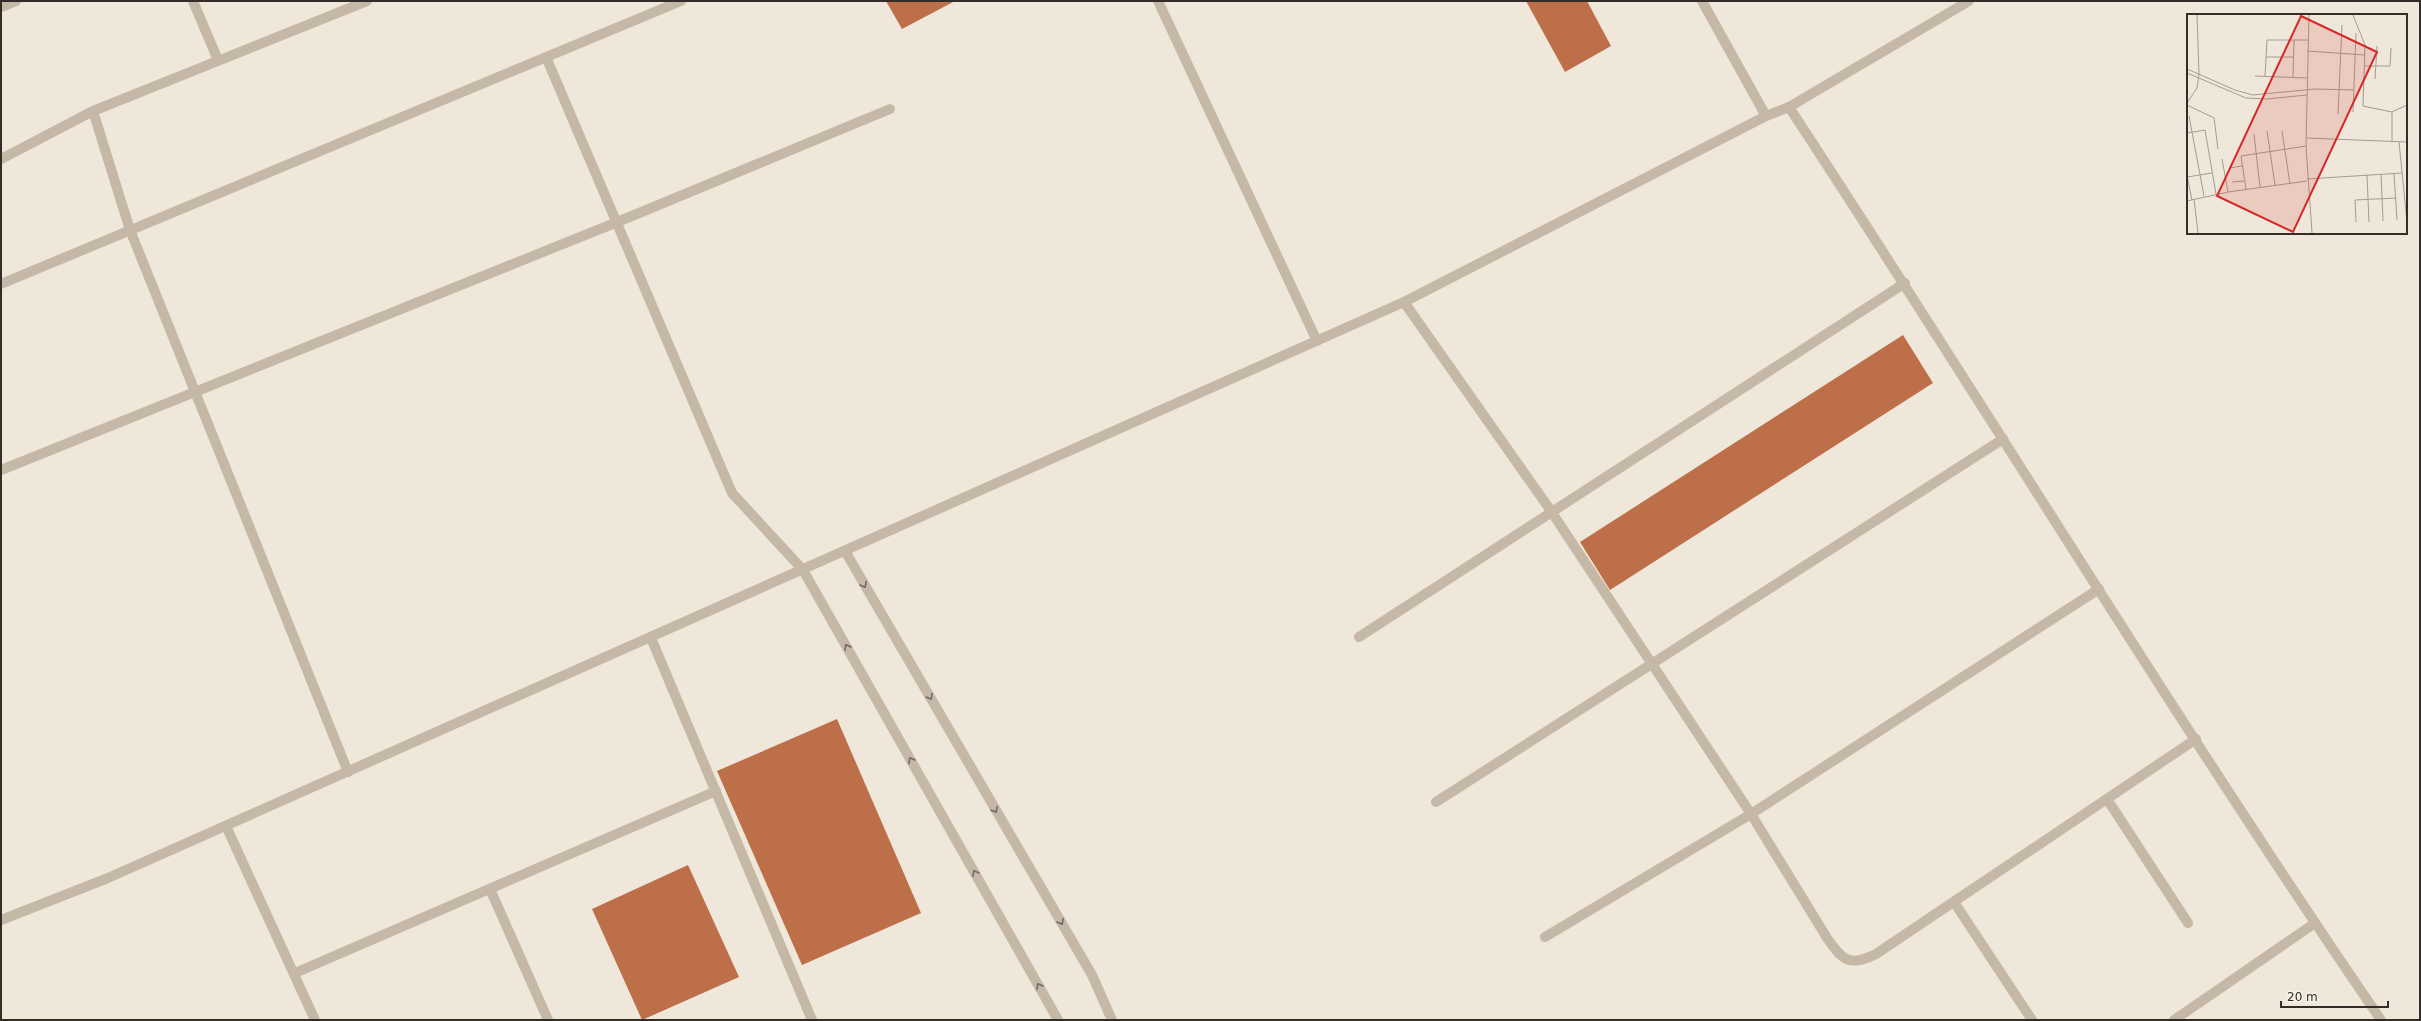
<svg xmlns="http://www.w3.org/2000/svg" width="2421" height="1021" font-family="'DejaVu Sans',sans-serif">
	<rect width="100%" height="100%" fill="#efe7da"/>
	<g fill="#bd6f4a">
		<polygon points="886,1 955,1 902,29"/>
		<polygon points="1526,1 1587,1 1611,46 1565,72"/>
		<polygon points="1903,335 1933,383 1610,590 1580,542"/>
		<polygon points="837,719 921,913 802,965 717,771"/>
		<polygon points="688,865 739,977 642,1020 592,909"/>
	</g>
	<g fill="none" stroke-linecap="round" stroke-linejoin="round">
		<g stroke="#c6b8a7" stroke-width="10">
			<polyline points="193,1 218,60"/>
			<polyline points="1158,1 1317,341"/>
			<polyline points="1702,1 1766,116"/>
			<polyline points="1,7 16,1"/>
			<polyline points="546,57 732,493 803,570 1058,1020"/>
			<path d="M1789 107C1988 410 2176 721 2381 1020"/>
			<polyline points="93,111 130,230 348,772"/>
			<polyline points="1,159 93,111 367,1"/>
			<polyline points="1,284 681,1"/>
			<path d="M1404 302 1551 511 1751 814 1827 938C1843 961 1850 967 1876 954L2196 739"/>
			<polyline points="1,470 615,223 890,109"/>
			<polyline points="845,551 1092,975 1112,1020"/>
			<polyline points="1359,637 1905,283"/>
			<polyline points="651,638 812,1020"/>
			<polyline points="2107,799 2188,923"/>
			<polyline points="1436,802 2003,439"/>
			<polyline points="226,826 315,1020"/>
			<polyline points="490,889 548,1020"/>
			<polyline points="1954,902 2032,1020"/>
			<polyline points="1,920 108,878 1404,302 1766,116 1789,107 1969,1"/>
			<polyline points="1545,937 1751,814 2099,589"/>
			<polyline points="295,973 716,791"/>
			<polyline points="2174,1020 2315,923"/>
		</g>
	</g>
	<defs><path id="oneway-chevron" d="M-2-3.5L2.5 0L-2 3.5" fill="none" stroke-width="1.6" stroke-linecap="round" stroke-linejoin="round"/></defs>
	<g stroke="#756b61">
		<use href="#oneway-chevron" transform="translate(864 585) rotate(60)"/>
		<use href="#oneway-chevron" transform="translate(847 647) rotate(-120)"/>
		<use href="#oneway-chevron" transform="translate(930 697) rotate(60)"/>
		<use href="#oneway-chevron" transform="translate(911 760) rotate(-120)"/>
		<use href="#oneway-chevron" transform="translate(995 810) rotate(60)"/>
		<use href="#oneway-chevron" transform="translate(975 873) rotate(-120)"/>
		<use href="#oneway-chevron" transform="translate(1061 922) rotate(60)"/>
		<use href="#oneway-chevron" transform="translate(1039 986) rotate(-120)"/>
	</g>
	<g transform="translate(2187 14)">
		<rect width="220" height="220" fill="#efe7da"/>
		<path fill="none" stroke="#a49c92" stroke-width="1" d="M122 1 119 132 125 219M166 1 178 31 176 92 205 98V128M120 37 178 41M79 43H107M178 52H203L204 34M0 55 48 76 66 81 128 75 167 76M0 59 59 84 80 85 120 81M68 62 120 64M78 62 80 26H121M106 63 107 26M188 65 190 32M0 89 10 74 12 60 10 1M0 91 27 104 31 135M166 98 169 19M205 98 220 91M151 100 155 11M2 102 17 182M80 117 88 171M95 117 103 170M0 119 18 116 29 180M67 120 73 173M119 124 220 128M212 128 220 208M35 145 41 178M42 154 55 152M194 160 196 207M207 160 210 206M180 161 182 208M0 162 5 186M0 163 25 159M120 165 215 159M45 168 57 167M59 175 54 142 119 132M7 185 11 219M0 187 41 178 120 167M169 208 168 186 209 184"/>
		<path fill="#d62828" fill-opacity="0.15" stroke="#d62828" stroke-width="2" d="M114 2 190 38 106 218 30 182Z"/>
		<rect width="220" height="220" fill="none" stroke="#332c27" stroke-width="2"/>
	</g>
	<rect width="2421" height="1021" fill="none" stroke="#332c27" stroke-width="4"/>
	<path d="M2281 1001v6h107v-6" fill="none" stroke="#332c27" stroke-width="2"/>
	<text x="2287" y="1001" font-size="12" fill="#332c27" stroke="#f8f1e6" stroke-width="3" paint-order="stroke">20 m</text>
</svg>
